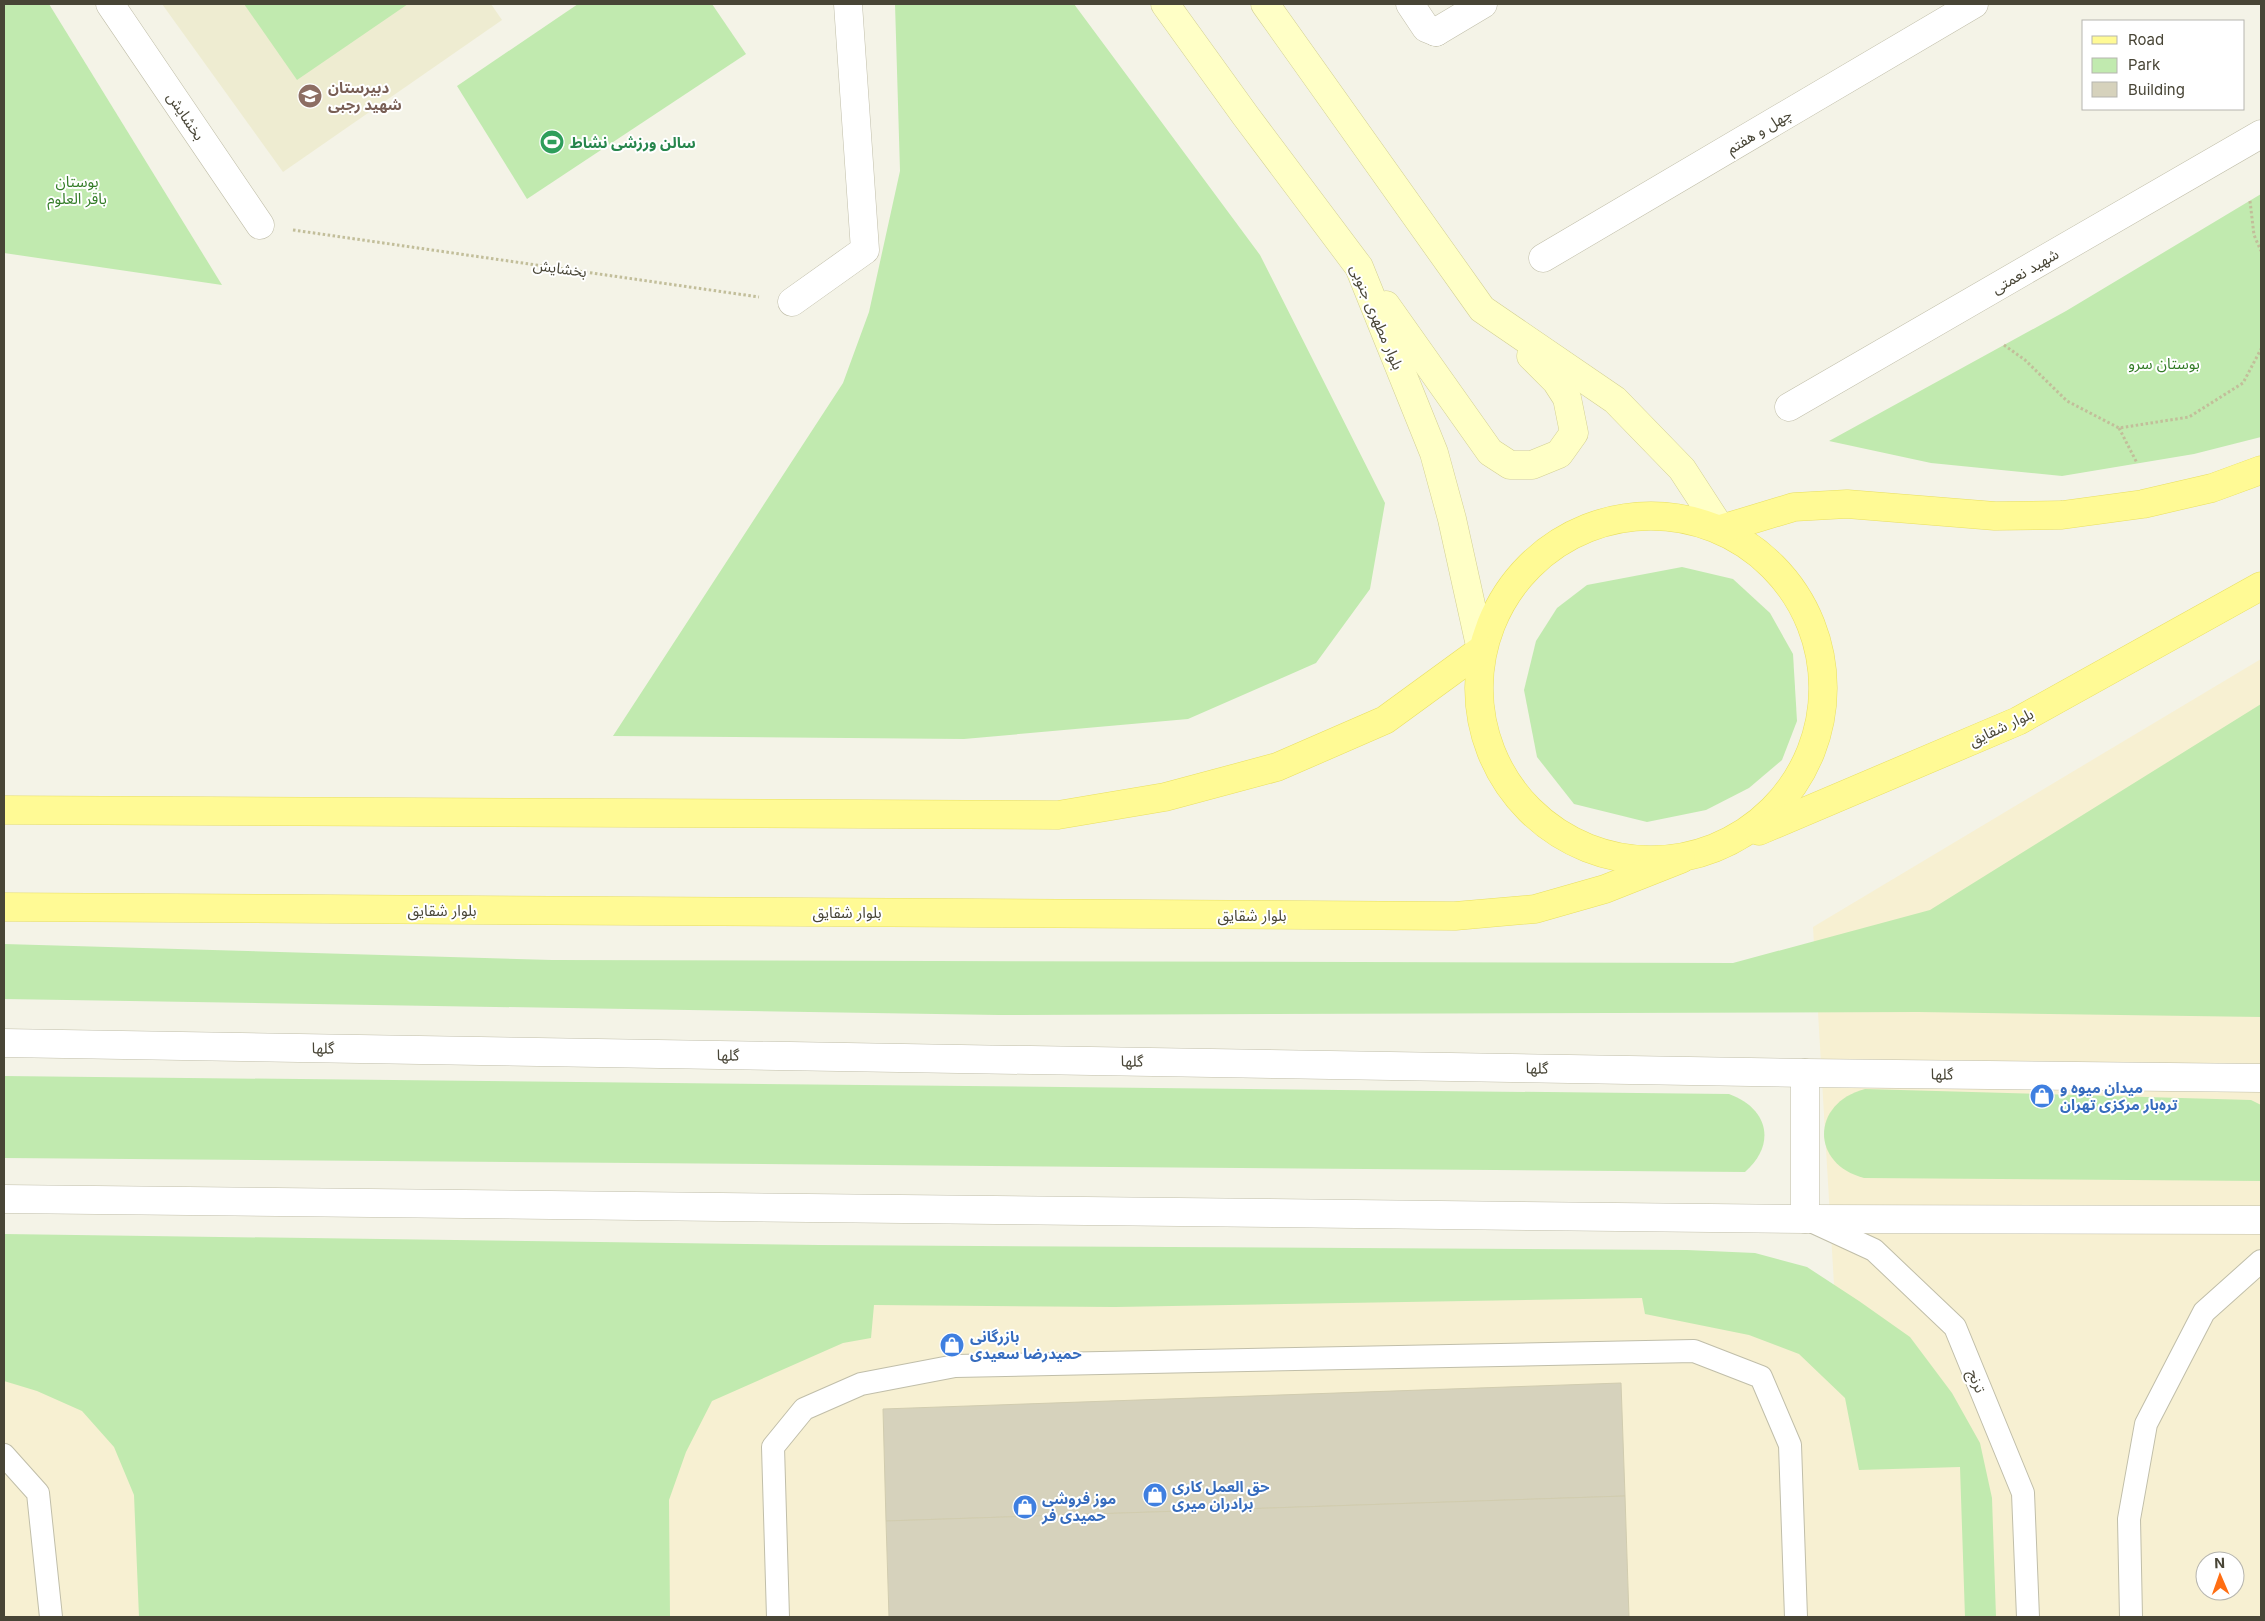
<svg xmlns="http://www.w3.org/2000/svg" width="2265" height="1621" font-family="Inter,'Noto Sans Arabic',sans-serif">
	<rect width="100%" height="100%" fill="#f4f3e7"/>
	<path fill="#f7f0d2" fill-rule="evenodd" d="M2261 659V1617H4V1264L1834 1285 1813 927ZM2205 1561H2235V1591H2205Z"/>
	<polygon fill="#eeecd1" points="162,4 491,4 502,20 283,172"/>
	<g fill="#c1eaaf">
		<polygon points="4,4 49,4 222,285 4,253"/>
		<polygon points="244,4 408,4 297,80"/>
		<polygon points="578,4 712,4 746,54 527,199 457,86"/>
		<polygon points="895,4 1074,4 1260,255 1385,503 1370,589 1316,663 1188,719 964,739 613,736 843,383 869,312 900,171"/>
		<polygon points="2261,194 2261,437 2194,454 2062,476 1931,463 1829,441 2066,311"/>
		<polygon points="1682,567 1733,579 1770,613 1793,654 1797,721 1782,760 1749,788 1706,810 1647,822 1574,804 1537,757 1524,690 1536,641 1557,608 1587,585"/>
		<polygon points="2261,704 2261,1017 1918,1012 999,1015 4,999 4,944 552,960 1733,963 1930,910"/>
		<path d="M4 1076 1729 1094C1768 1108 1777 1144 1745 1172L4 1158Z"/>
		<path d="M1865 1089 2251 1100 2261 1105V1181L1864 1178C1810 1164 1811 1103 1865 1089Z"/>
		<polygon points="4,1234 819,1245 1687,1250 1755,1253 1807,1267 1859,1301 1910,1337 1952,1393 1980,1443 1992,1498 1996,1617 1965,1617 1960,1467 1859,1470 1845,1398 1799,1354 1749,1335 1645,1314 1642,1298 1115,1307 874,1305 871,1338 843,1343 712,1401 686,1452 669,1500 670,1617 139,1617 134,1495 114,1447 82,1411 37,1391 4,1381"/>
	</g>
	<g fill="#d6d2bc" stroke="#d1ccaf">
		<polygon points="1621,1383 1625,1496 886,1521 883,1409"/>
		<polygon points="1625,1496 1629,1617 889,1617 886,1521"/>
	</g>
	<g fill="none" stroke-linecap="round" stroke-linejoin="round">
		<defs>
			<g id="service">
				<polyline points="1809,1220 1874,1250 1955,1327 2023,1493 2028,1617"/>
				<polyline points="4,1455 38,1493 51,1617"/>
				<polyline points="778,1617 773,1447 804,1409 861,1384 955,1366 1694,1351 1761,1377 1790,1445 1796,1617"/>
				<polyline points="2131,1617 2129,1519 2146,1424 2204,1312 2261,1261"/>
			</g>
			<g id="minor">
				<polyline points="110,4 260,225"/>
				<polyline points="1436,32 1483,4"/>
				<polyline points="1543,258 1974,4"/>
				<polyline points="792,302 865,250 848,4"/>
				<polyline points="1789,407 2261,134"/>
			</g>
			<g id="tertiary">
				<polyline points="1410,4 1426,28 1436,32"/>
				<polyline points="4,1043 1805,1073 2261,1078"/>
				<polyline points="1805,1073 1805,1219"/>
				<polyline points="4,1199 1805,1219 2261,1220"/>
			</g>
			<g id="secondary">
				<polyline points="1165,4 1245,115 1359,267 1434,453 1452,519 1481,650"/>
				<polyline points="1265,4 1482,309 1615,400 1682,469 1721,529"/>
				<polyline points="1386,305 1490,452 1510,465 1532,465 1559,454 1574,433 1567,398 1556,381 1531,356"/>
			</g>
			<g id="primary">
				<circle cx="1651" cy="688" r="172"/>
				<polyline points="1721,529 1794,507 1847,504 1995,516 2062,515 2143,504 2212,488 2261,470"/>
				<polyline points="4,810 1058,815 1165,797 1277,767 1385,720 1481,650"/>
				<polyline points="1759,831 2018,721 2261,586"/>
				<polyline points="4,907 1455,916 1535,909 1605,889 1681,859"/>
			</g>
		</defs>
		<use href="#service" stroke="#c0bea9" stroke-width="24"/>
		<use href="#minor" stroke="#c0bea9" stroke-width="29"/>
		<use href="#tertiary" stroke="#c0bea9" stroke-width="29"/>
		<use href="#secondary" stroke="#d3d094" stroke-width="29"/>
		<use href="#primary" stroke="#e8df62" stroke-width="29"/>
		<g stroke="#c2be9a" stroke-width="3" stroke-dasharray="2.5 2.5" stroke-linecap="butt">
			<polyline points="2250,201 2254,235 2261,251"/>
			<polyline points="293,230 759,297"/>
			<polyline points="2004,345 2025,360 2067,401 2119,428 2189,417 2243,383 2261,349"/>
			<polyline points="2119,428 2137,463"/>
		</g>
		<use href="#service" stroke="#fff" stroke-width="22"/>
		<use href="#minor" stroke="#fff" stroke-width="28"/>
		<use href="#tertiary" stroke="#fff" stroke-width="28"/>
		<use href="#secondary" stroke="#ffffc6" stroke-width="28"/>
		<use href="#primary" stroke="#fffa95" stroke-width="28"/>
	</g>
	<defs>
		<symbol id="school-disc" viewBox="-11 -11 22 22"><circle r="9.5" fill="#8d6e63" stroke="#fff"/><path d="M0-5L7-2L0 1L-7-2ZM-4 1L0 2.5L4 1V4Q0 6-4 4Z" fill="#fff"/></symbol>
		<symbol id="stadium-disc" viewBox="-11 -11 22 22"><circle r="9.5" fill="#2e9e5b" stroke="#fff"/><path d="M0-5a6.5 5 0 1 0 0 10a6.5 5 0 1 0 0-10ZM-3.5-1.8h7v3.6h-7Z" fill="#fff"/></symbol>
		<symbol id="shop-disc" viewBox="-11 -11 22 22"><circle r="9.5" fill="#3f7fe0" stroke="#fff"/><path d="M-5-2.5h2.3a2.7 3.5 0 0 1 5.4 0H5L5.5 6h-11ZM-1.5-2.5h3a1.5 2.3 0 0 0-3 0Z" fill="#fff"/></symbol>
	</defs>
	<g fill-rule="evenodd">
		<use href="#school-disc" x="296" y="82" width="28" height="28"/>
		<use href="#stadium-disc" x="538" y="128" width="28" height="28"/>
		<use href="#shop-disc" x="2028" y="1082" width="28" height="28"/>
		<use href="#shop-disc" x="938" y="1331" width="28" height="28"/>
		<use href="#shop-disc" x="1141" y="1481" width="28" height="28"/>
		<use href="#shop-disc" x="1011" y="1493" width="28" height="28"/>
	</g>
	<g text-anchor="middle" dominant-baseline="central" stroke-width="4" stroke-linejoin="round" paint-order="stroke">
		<g font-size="15" font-weight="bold" fill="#785e54" stroke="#fff" text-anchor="start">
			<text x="328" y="87">دبیرستان<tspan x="328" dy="17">شهید رجبی</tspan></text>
		</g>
		<g font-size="15" fill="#484536" stroke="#fff">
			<text transform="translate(186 116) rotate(56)">بخشایش</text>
			<text transform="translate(1759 131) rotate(-31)">چهل و هفتم</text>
			<text transform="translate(560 268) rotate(8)">بخشایش</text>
			<text transform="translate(2025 271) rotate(-30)">شهید نعمتی</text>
			<text transform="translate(1377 317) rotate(67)">بلوار مطهری جنوبی</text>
			<text transform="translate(2001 727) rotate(-25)">بلوار شقایق</text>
			<text x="442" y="910">بلوار شقایق</text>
			<text x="847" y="912">بلوار شقایق</text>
			<text x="1252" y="915">بلوار شقایق</text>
			<text transform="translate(323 1048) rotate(1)">گلها</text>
			<text transform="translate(728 1055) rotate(1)">گلها</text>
			<text transform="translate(1132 1061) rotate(1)">گلها</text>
			<text transform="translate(1537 1068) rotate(1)">گلها</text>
			<text transform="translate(1942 1074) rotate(1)">گلها</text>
			<text transform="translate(1977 1381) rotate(68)">ترنج</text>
		</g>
		<g font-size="15" font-weight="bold" fill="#27864d" stroke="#fff" text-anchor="start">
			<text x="570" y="142">سالن ورزشی نشاط</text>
		</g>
		<g font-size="15" fill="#337c27" stroke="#fff">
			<text x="77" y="181">بوستان<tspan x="77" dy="17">باقر العلوم</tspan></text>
			<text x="2164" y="363">بوستان سرو</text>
		</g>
		<g font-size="15" font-weight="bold" fill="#366cbe" stroke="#fff" text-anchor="start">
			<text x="2060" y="1087">میدان میوه و<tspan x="2060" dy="17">تره‌بار مرکزی تهران</tspan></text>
			<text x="970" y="1336">بازرگانی<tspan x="970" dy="17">حمیدرضا سعیدی</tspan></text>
			<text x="1172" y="1486">حق العمل کاری<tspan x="1172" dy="17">برادران میری</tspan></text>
			<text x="1042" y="1498">موز فروشی<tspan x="1042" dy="17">حمیدی فر</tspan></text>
		</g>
	</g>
	<rect width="2265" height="1621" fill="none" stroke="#484536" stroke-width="10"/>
	<rect x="2082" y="20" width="162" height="90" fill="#ffffff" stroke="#b6b5af"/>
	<rect x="2092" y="36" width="25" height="8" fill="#fffa95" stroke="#b6b5af"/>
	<text x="2128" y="45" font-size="15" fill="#484536">Road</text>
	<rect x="2092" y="58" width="25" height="15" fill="#c1eaaf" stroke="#b6b5af"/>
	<text x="2128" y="70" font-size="15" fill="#484536">Park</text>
	<rect x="2092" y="82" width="25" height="15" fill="#d6d2bc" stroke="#b6b5af"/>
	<text x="2128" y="95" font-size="15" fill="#484536">Building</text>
	<g transform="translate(2220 1576) rotate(358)"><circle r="24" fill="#ffffff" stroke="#b6b5af"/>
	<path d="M0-4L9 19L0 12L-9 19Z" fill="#ff6e13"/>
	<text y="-8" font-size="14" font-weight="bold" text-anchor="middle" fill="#484536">N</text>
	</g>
</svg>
